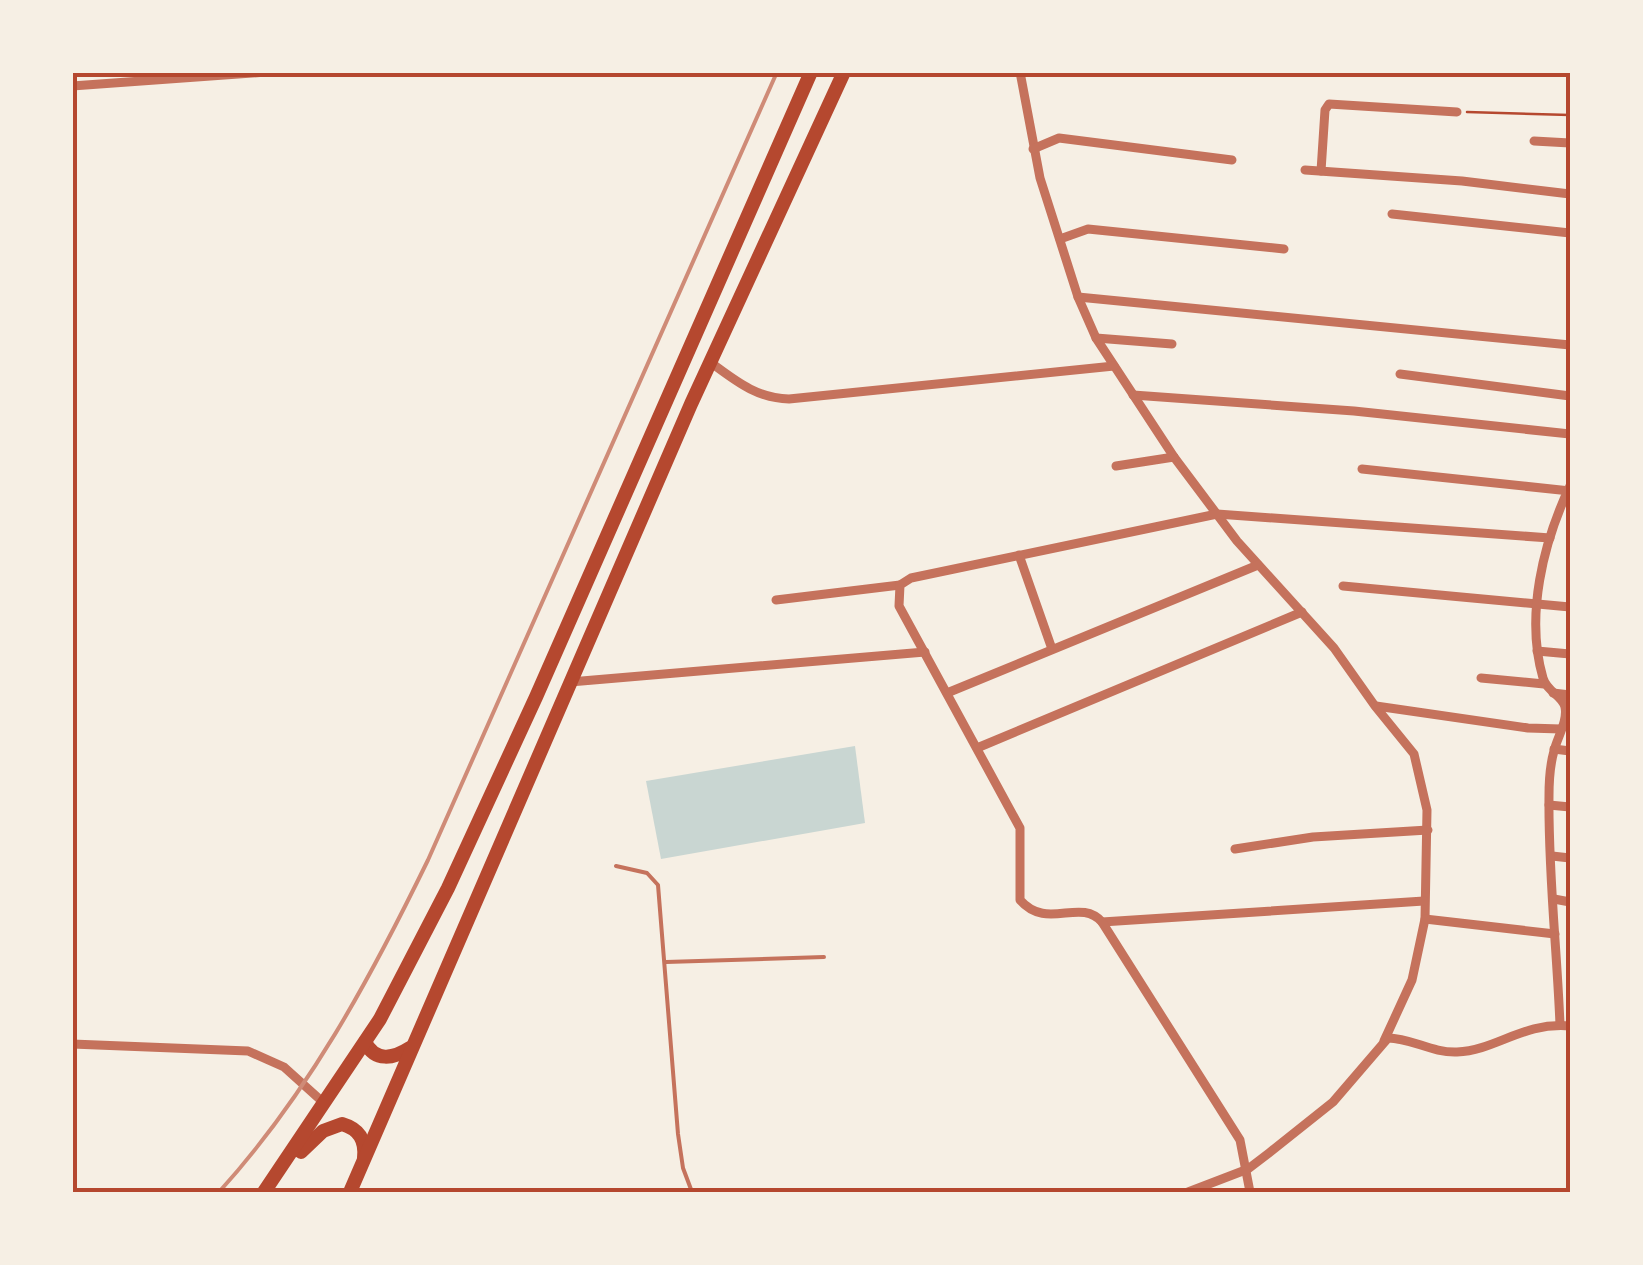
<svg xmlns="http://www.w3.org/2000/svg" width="1643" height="1265" font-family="'Titillium Web',sans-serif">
	<rect width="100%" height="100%" fill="#f6efe4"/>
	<polygon fill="#c9d6d2" points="855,746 865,823 661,859 646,781"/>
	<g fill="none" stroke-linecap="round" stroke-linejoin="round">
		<polyline stroke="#b5482f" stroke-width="2.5" points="1467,112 1570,115"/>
		<g stroke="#c5725c" stroke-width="4">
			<polyline points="616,866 647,873 658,885 678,1134 683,1168 692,1192"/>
			<polyline points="666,962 824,957"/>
		</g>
		<g stroke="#c5725c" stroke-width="9">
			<polyline points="1020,72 1040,178 1078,297 1096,338 1174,457 1237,541 1334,648 1375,706 1414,754 1427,810 1425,919 1412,980 1384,1041"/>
			<polyline points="72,86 266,72"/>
			<polyline points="1534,141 1570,143"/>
			<polyline points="1033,149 1059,138 1232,160"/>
			<polyline points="1305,170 1462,181 1570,194"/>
			<polyline points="1321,171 1325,110 1329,104 1457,112"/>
			<polyline points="1392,214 1570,233"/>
			<polyline points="1060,239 1088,229 1284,249"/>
			<polyline points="1078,297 1570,345"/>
			<polyline points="1096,338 1172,344"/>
			<path d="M710 362C736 381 756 398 789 399L1114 366"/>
			<polyline points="1400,374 1570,396"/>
			<polyline points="1133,395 1354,411 1570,434"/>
			<polyline points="1116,466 1174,457"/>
			<polyline points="1362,469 1570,491"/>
			<polyline points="1019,555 1052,649"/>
			<polyline points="1343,586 1570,607"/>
			<polyline points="776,600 900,585"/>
			<polyline points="1537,651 1570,654"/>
			<polyline points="1481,678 1544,684"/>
			<polyline points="570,682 925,652"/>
			<polyline points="947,693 1258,565"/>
			<polyline points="1553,693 1570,695"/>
			<polyline points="1376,706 1528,728 1561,729"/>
			<polyline points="977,748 1302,612"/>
			<polyline points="1554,749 1570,751"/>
			<polyline points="1549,805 1570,807"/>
			<polyline points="1235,849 1313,837 1428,830"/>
			<polyline points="1552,856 1570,858"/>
			<polyline points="1554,899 1570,902"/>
			<polyline points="1425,919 1555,934"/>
			<polyline points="1102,922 1424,901"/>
			<path d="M1560 1025C1557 949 1548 872 1549 796 1549 782 1550 765 1554 751 1557 738 1568 721 1565 707 1562 695 1547 692 1543 678 1525 616 1543 543 1570 486"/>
			<polyline points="72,1044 248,1051 284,1067 325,1104"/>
			<path d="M1188 1192 1248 1169 1269 1153 1333 1102 1388 1038C1411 1038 1432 1053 1457 1052 1497 1050 1522 1022 1570 1026"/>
			<path d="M1250 1192 1240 1140 1102 922C1080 897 1047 931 1020 900V828L899 606 900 585 911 578 1217 514 1550 538"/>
		</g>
		<g stroke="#b5482f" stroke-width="14">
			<path d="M365 1042C375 1062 393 1059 410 1048"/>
			<path d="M301 1152 323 1131 342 1124C359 1129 366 1140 364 1158"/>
			<polyline points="264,1192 380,1019 448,888 536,697 811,72"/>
			<polyline points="350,1192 691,404 844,72"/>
		</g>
		<path stroke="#cf8b77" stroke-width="4" d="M219 1192C308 1094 370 979 428 860L777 72"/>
	</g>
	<rect width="1643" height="1265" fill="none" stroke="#f6efe4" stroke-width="150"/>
	<rect x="75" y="75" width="1493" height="1115" fill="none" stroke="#b5482f" stroke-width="4"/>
</svg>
